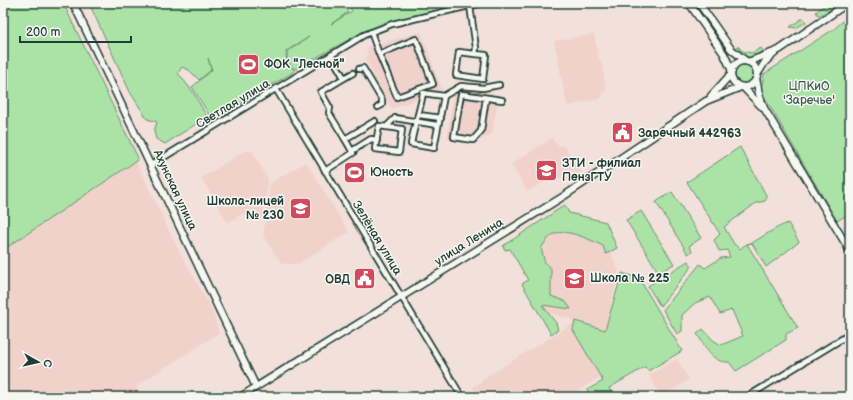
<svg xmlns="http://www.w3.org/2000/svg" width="853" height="400" font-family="'Balsamiq Sans',sans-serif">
	<rect width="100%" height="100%" fill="#f2e1db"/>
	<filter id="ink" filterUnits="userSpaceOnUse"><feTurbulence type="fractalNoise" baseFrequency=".025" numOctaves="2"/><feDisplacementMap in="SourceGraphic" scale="8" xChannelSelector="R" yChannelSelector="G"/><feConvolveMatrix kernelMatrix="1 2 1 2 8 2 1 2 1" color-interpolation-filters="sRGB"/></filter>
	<g filter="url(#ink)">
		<g fill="#f0d2cb">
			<polygon points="421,32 442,90 391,109 366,60 368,46"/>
			<polygon points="594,34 599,59 602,64 606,90 600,99 567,106 554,41"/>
			<polygon points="454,88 492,92 497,106 492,134 475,143 447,138"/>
			<polygon points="552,138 557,145 565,147 584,176 573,183 555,176 527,192 511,164"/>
			<polygon points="246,150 252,151 268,179 263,219 242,214 228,223 201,178"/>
			<polygon points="136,161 176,245 212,310 219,333 141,383 136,388 142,397 3,397 3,250"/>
			<polygon points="306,162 349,232 298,264 282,264 263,236 270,183"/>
			<polygon points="556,219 603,235 619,272 605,330 539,310 534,283 514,246"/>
			<polygon points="575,322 605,374 568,397 479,397 473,387 482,382 481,380"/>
			<polygon points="677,359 689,380 661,397 649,375"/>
		</g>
		<g fill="#abe3a7" stroke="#65906e">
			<polygon points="3,3 63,3 138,158 136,161 3,250"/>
			<path d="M89 3H343L348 12 331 24 352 11 347 3H463L365 31 295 69C287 65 287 60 287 52L309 37 286 51C286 63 289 64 295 71L213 121 192 87 212 70 208 58 211 70 199 80 189 70 182 67 178 73 193 92 207 117 165 144 156 139 154 131 157 122 147 119 130 92Z"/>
			<polygon points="692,3 697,3 722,40 719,42"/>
			<polygon points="827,3 836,3 837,5 819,16 816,12"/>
			<polygon points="850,15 850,213 837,221 761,91 764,74 834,29"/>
			<polygon points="803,18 806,22 796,28 790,27"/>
			<path d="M738 46 742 51 752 53 761 48 766 54C752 59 745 59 734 49Z"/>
			<circle cx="744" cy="74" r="9"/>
			<path d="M740 147 767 197 765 201 756 203 724 227 734 244 740 249C746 243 750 244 757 240 768 233 775 228 788 223L799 242 766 267 752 243 747 244 798 328 786 334V340L736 371 729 362C711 363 706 347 697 334L703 329 713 340 721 345 743 336 732 310 720 314 710 297 695 303 682 315V331L677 334 663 310 700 264 705 268 721 258 730 257 727 250 719 251 714 240 720 234 687 182Z"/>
			<polygon points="672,192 701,238 689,246 692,251 688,254 656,202"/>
			<path d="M565 205 569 213 606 222 617 248 606 254 603 246C591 240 567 228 554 234 548 237 545 243 541 248L545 263 551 268V296L565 301 571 309 542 305 556 323 558 330 551 334 522 284 528 280 510 249 505 250 503 246Z"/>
			<polygon points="641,211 674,264 659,273 626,220"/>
			<polygon points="688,261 692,266 660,306 648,286"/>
			<polygon points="622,273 639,278 682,351 648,371 645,367 609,388 614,397 591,397 587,390 603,381 573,330 575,321 605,330"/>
		</g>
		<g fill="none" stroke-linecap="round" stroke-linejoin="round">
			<defs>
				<g id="minor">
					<polyline points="470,6 476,48 475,54 486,55 483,79 456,75 459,52 475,54"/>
					<polyline points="371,32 379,54 416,39 433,84 397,97 379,54"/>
					<polyline points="331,55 344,78 321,92 330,108 329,113 345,139 375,121"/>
					<polyline points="359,69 363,68 382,100 382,105 378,107"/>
					<polyline points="344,78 353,73"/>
					<polyline points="276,89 462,397"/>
					<path d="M444 96 434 148 411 144C414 126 420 111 423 93L444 96 461 86 483 88 499 85"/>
					<polyline points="486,98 481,131 473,140 454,137 461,94 502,100"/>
					<polyline points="419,115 441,118"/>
					<polygon points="379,126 402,129 399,152 375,149"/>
					<polyline points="386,127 395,118 437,125"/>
					<polyline points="352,151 371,139 377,140"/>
					<polyline points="151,165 364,35 392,24 482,3"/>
					<polyline points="325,171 353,153 345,139"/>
					<polyline points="747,397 850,334"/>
				</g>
				<g id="major">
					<polyline points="73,3 256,387"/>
					<polyline points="689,3 724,54 732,71"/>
					<polyline points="699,3 731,49 746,61"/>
					<circle cx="744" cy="74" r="13"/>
					<polyline points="748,62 779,50 848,3"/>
					<polyline points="757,75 765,62 776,52"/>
					<polyline points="756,78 759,94 764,108 850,251"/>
					<polyline points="743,87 761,106"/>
					<polyline points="711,96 731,74"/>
					<polyline points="240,397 564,196 706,101 741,87"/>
				</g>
			</defs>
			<use href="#minor" stroke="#1f3d34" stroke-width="8"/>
			<use href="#major" stroke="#1f3d34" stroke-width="9"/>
			<use href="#minor" stroke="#f6f6f2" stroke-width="4.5"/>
			<use href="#major" stroke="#f6f6f2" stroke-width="6"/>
		</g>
	</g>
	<defs>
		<symbol id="stadium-square" viewBox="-11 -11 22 22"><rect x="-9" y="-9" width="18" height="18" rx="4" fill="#d1495b" stroke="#f6f6f2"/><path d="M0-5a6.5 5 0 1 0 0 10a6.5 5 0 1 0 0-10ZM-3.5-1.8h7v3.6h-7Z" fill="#fff"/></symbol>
		<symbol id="civic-square" viewBox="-11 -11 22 22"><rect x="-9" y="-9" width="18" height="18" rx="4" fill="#d1495b" stroke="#f6f6f2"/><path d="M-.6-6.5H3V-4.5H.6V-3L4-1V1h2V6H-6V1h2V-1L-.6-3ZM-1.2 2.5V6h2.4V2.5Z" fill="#fff"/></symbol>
		<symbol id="university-square" viewBox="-11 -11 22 22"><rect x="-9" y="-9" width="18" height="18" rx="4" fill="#d1495b" stroke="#f6f6f2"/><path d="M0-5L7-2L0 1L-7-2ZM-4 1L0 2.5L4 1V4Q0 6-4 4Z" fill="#fff"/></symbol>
		<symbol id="school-square" viewBox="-11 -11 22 22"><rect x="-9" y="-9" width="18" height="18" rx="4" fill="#d1495b" stroke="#f6f6f2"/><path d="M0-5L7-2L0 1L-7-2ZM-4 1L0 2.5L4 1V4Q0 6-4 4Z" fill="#fff"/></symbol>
	</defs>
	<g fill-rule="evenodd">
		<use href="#stadium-square" x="236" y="52" width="25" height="25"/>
		<use href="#civic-square" x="610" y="120" width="25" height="25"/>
		<use href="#university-square" x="534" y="158" width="25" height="25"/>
		<use href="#stadium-square" x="342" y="160" width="25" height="25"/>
		<use href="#school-square" x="288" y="196" width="25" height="25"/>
		<use href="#school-square" x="562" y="266" width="25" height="25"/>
		<use href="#civic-square" x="352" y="266" width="25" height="25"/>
	</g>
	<g text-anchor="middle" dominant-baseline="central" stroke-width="3" stroke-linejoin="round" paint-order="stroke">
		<g font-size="12" font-weight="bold" fill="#1f3d34" stroke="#f6f6f2" text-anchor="start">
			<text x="264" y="64">ФОК "Лесной"</text>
			<text x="638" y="133">Заречный 442963</text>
			<text x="562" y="163">ЗТИ - филиал<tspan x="562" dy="14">ПензГТУ</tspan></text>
			<text x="370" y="172">Юность</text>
			<text x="284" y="201" text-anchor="end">Школа-лицей<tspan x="284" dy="14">№ 230</tspan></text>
			<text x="590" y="278">Школа № 225</text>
			<text x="350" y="279" text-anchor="end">ОВД</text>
		</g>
		<g font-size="12" fill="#3b5e4b" stroke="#f6f6f2">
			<text x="809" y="86">ЦПКиО<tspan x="809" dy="14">'Заречье'</tspan></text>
		</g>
		<g font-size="12" fill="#1f3d34" stroke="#f6f6f2">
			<text transform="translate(233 104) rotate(-31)">Светлая улица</text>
			<text transform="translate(175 190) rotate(65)">Ахунская улица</text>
			<text transform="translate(377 238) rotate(59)">Зелёная улица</text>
			<text transform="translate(469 242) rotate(-32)">улица Ленина</text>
		</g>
	</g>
	<rect width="853" height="400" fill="none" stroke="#f6f6f2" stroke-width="16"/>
	<rect x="8" y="8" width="837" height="384" fill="none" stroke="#1f3d34" stroke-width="1.5" filter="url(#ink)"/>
	<g transform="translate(38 362) rotate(98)" stroke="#f6f6f2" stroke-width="3" paint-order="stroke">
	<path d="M0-3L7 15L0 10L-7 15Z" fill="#1f3d34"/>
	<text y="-6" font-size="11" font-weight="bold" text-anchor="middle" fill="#1f3d34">С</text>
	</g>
	<path d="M20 36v6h111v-6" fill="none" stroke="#1f3d34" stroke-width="2"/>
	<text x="26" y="36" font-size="12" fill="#1f3d34" stroke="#f6f6f2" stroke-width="3" paint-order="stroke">200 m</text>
</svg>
